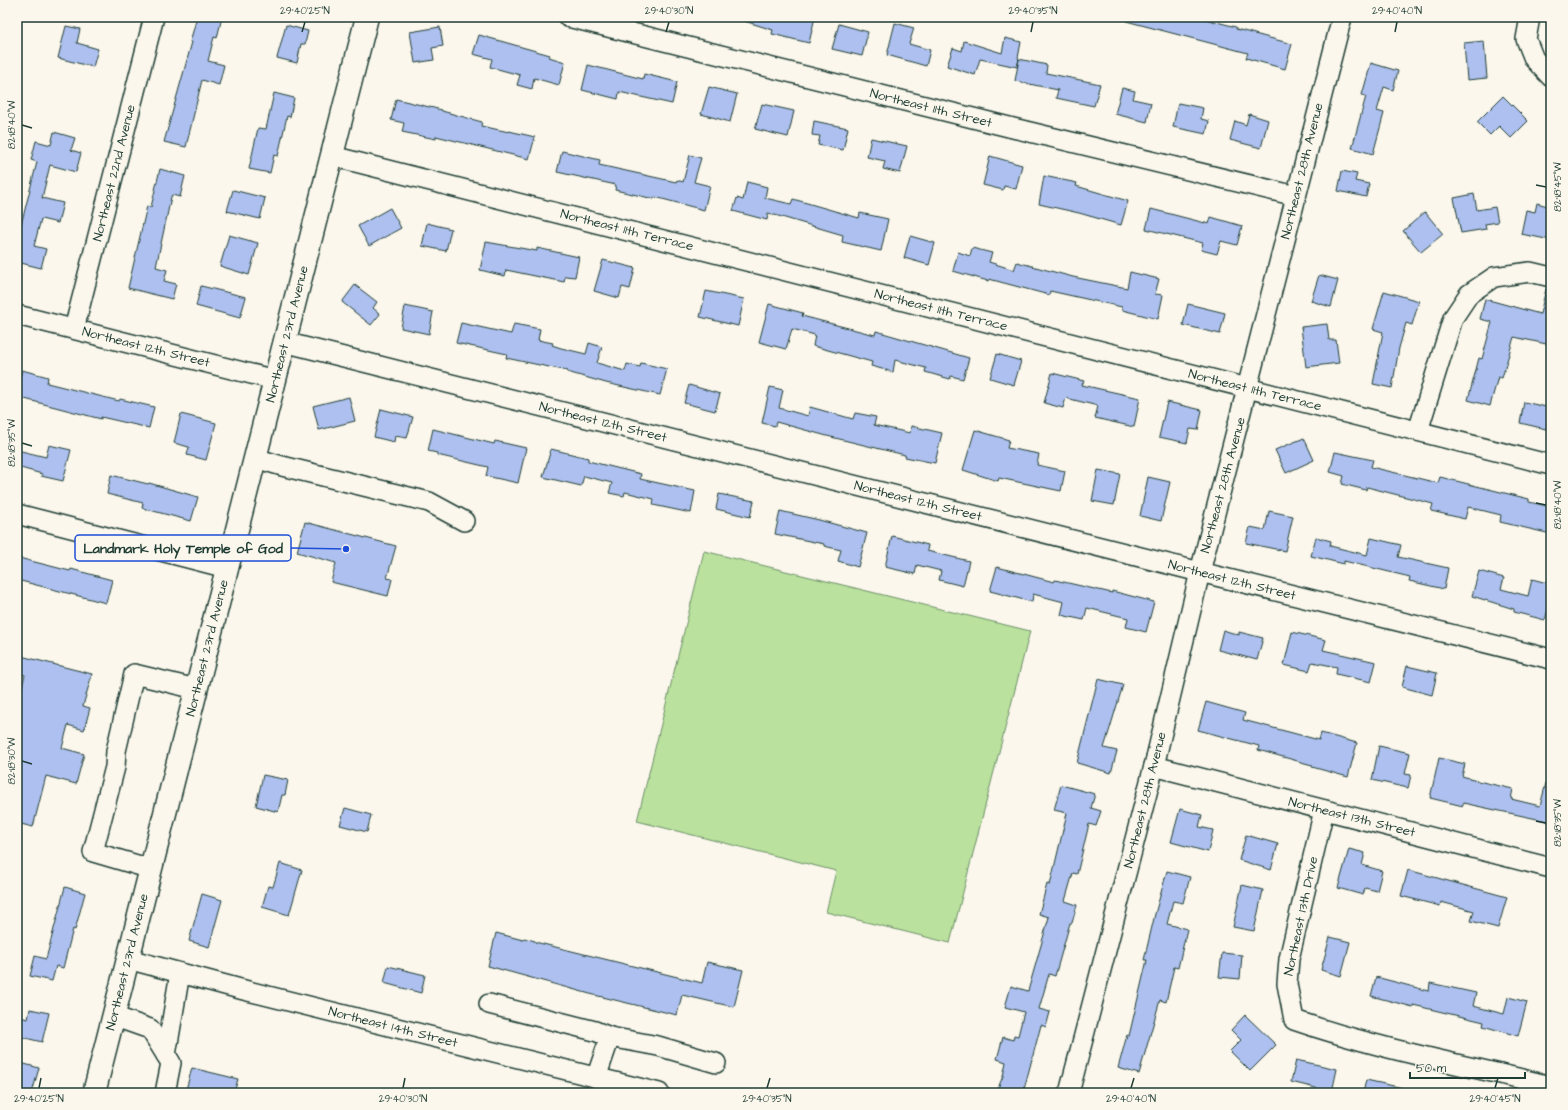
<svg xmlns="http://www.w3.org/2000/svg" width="1568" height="1110" font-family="'Architects Daughter',sans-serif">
	<rect width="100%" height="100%" fill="#fbf7ec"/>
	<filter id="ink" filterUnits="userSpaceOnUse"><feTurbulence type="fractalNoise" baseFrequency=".025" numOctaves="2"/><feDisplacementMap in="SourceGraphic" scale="8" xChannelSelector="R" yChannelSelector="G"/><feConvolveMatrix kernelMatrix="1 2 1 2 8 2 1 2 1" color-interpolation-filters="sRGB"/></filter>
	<g filter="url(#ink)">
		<polygon fill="#bae19d" stroke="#6c8f68" points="704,551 1030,631 950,943 826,912 836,871 637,821"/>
		<g fill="#aec0ef" stroke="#1f3d34">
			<polygon points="197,17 222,17 217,38 214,37 208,61 224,65 219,85 202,80 186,147 164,142 192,42 190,42"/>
			<polygon points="742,17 815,17 809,43 772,34 773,30 741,20"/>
			<polygon points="1127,17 1198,17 1236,27 1236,29 1292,44 1285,69 1246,58 1248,53 1126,21"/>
			<polygon points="895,23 914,28 909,44 930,50 926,66 887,55"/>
			<polygon points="839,24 868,32 862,56 832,49"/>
			<polygon points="286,25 308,31 305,44 301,44 297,63 277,58"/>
			<polygon points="66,26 80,29 77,43 98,49 93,67 58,58"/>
			<polygon points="440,27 443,46 432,48 434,60 415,63 410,32"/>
			<polygon points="479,35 550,55 549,57 565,62 559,85 534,78 532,89 517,85 520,75 490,67 492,59 473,54"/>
			<polygon points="1005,38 1021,42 1018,58 1019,59 1047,65 1046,73 1100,84 1094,106 1056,98 1058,90 1015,81 1019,59 1017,67 980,59 975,75 947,66 953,48 962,51 964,41 1002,53"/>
			<polygon points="1484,41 1487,78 1467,80 1464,43"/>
			<polygon points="1371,63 1398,71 1393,90 1384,87 1377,111 1384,113 1373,154 1352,148 1366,96 1362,95"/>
			<polygon points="588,65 643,79 644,74 677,82 672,104 619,92 618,99 582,90"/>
			<polygon points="709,87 737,94 730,122 701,114"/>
			<polygon points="1122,88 1135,91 1133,99 1151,103 1147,122 1115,114"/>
			<polygon points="274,93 294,98 290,117 287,116 278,156 274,155 270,173 249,169 258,128 266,129"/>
			<polygon points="1503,96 1528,121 1511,138 1499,126 1490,135 1477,122"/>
			<polygon points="396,99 442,110 442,111 482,122 481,126 509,132 509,131 535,137 529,159 436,136 436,139 402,132 404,123 391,120"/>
			<polygon points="1178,103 1203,108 1201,119 1209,121 1206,134 1173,127"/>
			<polygon points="762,104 794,111 788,137 755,129"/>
			<polygon points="1249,114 1268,120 1261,148 1230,140 1235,121 1246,125"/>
			<polygon points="814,121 848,128 843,150 818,145 820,136 812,135"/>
			<polygon points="54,132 75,138 71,150 81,153 76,172 50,165 42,198 63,203 58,223 41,219 34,246 46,249 41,268 17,262 17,224 21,225 37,162 31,160 36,141 51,145"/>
			<polygon points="871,138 907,146 900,173 883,169 885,161 867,157"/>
			<polygon points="562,151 600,160 599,165 676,182 677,180 683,182 690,155 701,158 694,182 710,186 704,210 655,197 654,199 615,190 616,185 557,172"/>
			<polygon points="990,156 1022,165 1016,189 1004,186 1003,190 983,185"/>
			<polygon points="160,169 185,176 180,197 172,195 171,197 156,267 167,270 164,281 176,284 172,299 128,288 147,206 151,207"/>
			<polygon points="1342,171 1357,174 1355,181 1369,184 1366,197 1338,191"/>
			<polygon points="1044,176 1077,183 1076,186 1128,201 1121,225 1079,213 1039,204"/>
			<polygon points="747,182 767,187 765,198 791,204 793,199 859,218 860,213 888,219 881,251 842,242 843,235 768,213 767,220 733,211 737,198 743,200"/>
			<polygon points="233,190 265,198 260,219 227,211"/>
			<polygon points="1474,194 1477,210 1495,207 1498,222 1485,224 1486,229 1461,233 1454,198"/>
			<polygon points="1537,203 1551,207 1551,240 1521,234 1526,210 1535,212"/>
			<polygon points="390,208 401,228 369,246 358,226"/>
			<polygon points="1151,209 1209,224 1211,217 1242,226 1237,245 1221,241 1217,254 1201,250 1203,243 1146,229"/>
			<polygon points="1425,212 1443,234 1421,252 1403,231"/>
			<polygon points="427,223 451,229 446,251 422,246"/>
			<polygon points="229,235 258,243 249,275 220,266"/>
			<polygon points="910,236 935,243 929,265 904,258"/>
			<polygon points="486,242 537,251 537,248 579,257 575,277 565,276 564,282 506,270 505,276 480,270"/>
			<polygon points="972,248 992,253 989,262 1014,270 1017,262 1073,277 1127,288 1130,272 1159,279 1155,294 1163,295 1158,319 1122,310 1122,307 1050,291 1049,295 989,279 988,281 953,271 958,252 970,256"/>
			<polygon points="603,260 635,268 630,289 622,287 619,298 594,291"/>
			<polygon points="1319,275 1338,280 1331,307 1311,301"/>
			<polygon points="355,285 377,302 373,308 380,314 371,325 342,302"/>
			<polygon points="201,286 246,297 240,318 196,306"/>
			<polygon points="1546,289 1551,289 1551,345 1514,337 1502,378 1498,377 1490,406 1468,400 1479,358 1482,359 1492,322 1480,319 1485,299 1540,314"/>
			<polygon points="706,291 744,299 738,326 700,317"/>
			<polygon points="1384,291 1419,301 1412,325 1406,323 1399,348 1392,388 1373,384 1383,332 1373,329"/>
			<polygon points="769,304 803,313 802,316 875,335 876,331 969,358 963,379 951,376 950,379 925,372 926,368 895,360 893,372 871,366 872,362 813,346 815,335 792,329 786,349 759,342"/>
			<polygon points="1188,304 1225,313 1220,334 1183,325"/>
			<polygon points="405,306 433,312 429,334 401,328"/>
			<polygon points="461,323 511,334 514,324 540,329 538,340 553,343 552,345 561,348 586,354 589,343 602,347 597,363 625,371 627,364 640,367 641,363 667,369 660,395 606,383 567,372 568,371 506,358 507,354 456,343"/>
			<polygon points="1327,324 1329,340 1336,340 1339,363 1306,367 1301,327"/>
			<polygon points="997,354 1021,361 1014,385 990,378"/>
			<polygon points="22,370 48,377 47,383 119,401 120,399 154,407 149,428 101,417 101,419 17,397 17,388"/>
			<polygon points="1052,373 1084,381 1082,385 1140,398 1134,427 1095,418 1098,406 1066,398 1063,408 1044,403"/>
			<polygon points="689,385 720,394 715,411 684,403"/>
			<polygon points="770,387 783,390 779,408 808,416 810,407 853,419 855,413 876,417 874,425 910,433 911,426 942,433 935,463 905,457 905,455 827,436 776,422 775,426 762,423"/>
			<polygon points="349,397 355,421 319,430 313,406"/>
			<polygon points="1167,402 1202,410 1198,430 1190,429 1187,443 1159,437"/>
			<polygon points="1524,402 1551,408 1546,429 1520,423"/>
			<polygon points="381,409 413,417 407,438 395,436 394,442 374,437"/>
			<polygon points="181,414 216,423 206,460 187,455 189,447 174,443"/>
			<polygon points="433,429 494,444 495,441 526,448 518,483 486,476 488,467 437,455 437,453 428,451"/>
			<polygon points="975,430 1009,440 1007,448 1039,454 1037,465 1065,471 1061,491 999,478 998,481 963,470"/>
			<polygon points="1304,438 1314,460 1286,473 1275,450"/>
			<polygon points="49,445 71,450 63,481 41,476 42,474 17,467 17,450 46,457"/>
			<polygon points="551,449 588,458 588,461 641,474 640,479 695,491 691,513 653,505 654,499 625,492 624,496 609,493 612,483 584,476 581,486 543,477"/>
			<polygon points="1335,452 1373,460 1371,467 1438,483 1440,477 1529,499 1529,502 1551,507 1551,534 1500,522 1501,515 1468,507 1465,519 1431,511 1433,504 1367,487 1366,490 1342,484 1344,476 1330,472"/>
			<polygon points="1098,470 1120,474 1114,505 1092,501"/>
			<polygon points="111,475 148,484 149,483 198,497 191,521 142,508 143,503 107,494"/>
			<polygon points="1148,477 1170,482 1161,521 1140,516"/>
			<polygon points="719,494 754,501 750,517 716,509"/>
			<polygon points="780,511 819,520 867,533 858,567 838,561 841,550 824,546 824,544 775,534"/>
			<polygon points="1269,511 1293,516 1285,551 1246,543 1250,527 1265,530"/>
			<polygon points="305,522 396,546 387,578 392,579 388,596 331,582 336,563 297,552"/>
			<polygon points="892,536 928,545 927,551 969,561 963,586 939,580 941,571 917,565 915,574 885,567"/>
			<polygon points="1316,537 1331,541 1330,546 1367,555 1371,538 1401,545 1398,557 1448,568 1444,589 1409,581 1410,577 1344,561 1344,564 1311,556"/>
			<polygon points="19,558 70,571 71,569 112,580 106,603 17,580 17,566"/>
			<polygon points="997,567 1054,582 1055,580 1112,593 1112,591 1154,602 1146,632 1126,627 1128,618 1087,608 1084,620 1061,615 1064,602 1033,594 1032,602 990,591"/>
			<polygon points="1479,571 1504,578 1501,589 1528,596 1532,579 1551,584 1551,598 1545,620 1514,612 1514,609 1472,596"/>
			<polygon points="1223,630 1239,635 1239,632 1263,638 1257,660 1218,650"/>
			<polygon points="1292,632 1326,640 1323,650 1376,662 1371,682 1336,674 1337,667 1312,662 1309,671 1284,665"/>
			<polygon points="17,655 92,674 83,706 90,708 84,730 68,725 62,748 84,754 76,784 46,776 33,827 17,823 17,707 25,675 17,672"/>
			<polygon points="1407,666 1437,673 1432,695 1402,687"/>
			<polygon points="1098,679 1123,685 1104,748 1117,751 1111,773 1077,763"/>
			<polygon points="1206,702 1245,713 1243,720 1319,740 1321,733 1357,743 1348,777 1312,767 1312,765 1258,750 1259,746 1198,730"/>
			<polygon points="1379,746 1410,753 1405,774 1411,775 1408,788 1372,780"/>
			<polygon points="1439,758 1465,764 1462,776 1469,778 1469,779 1513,789 1511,799 1540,806 1547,779 1551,780 1551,822 1463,803 1463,806 1430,798"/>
			<polygon points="263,775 288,780 285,795 282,795 278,812 256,806"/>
			<polygon points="1061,785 1095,794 1091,808 1101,811 1096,826 1089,824 1077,874 1073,873 1065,901 1077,905 1072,923 1070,923 1055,976 1049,974 1039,1009 1050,1012 1046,1027 1041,1025 1023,1093 996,1093 1003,1076 1006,1062 997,1059 1003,1037 1013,1040 1014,1035 1018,1036 1024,1012 1005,1007 1011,986 1028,991 1049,917 1039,914 1047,884 1050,885 1067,813 1054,810"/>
			<polygon points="345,808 371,815 367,832 340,825"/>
			<polygon points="1180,809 1202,815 1199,827 1213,830 1208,852 1171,842"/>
			<polygon points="1246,835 1278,844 1271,870 1239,860"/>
			<polygon points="1349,849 1365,853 1362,865 1382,871 1377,891 1365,888 1363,895 1338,888"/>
			<polygon points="280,863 302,870 289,915 262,907 268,886 273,887"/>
			<polygon points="1408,870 1507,897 1498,928 1471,921 1474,911 1441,902 1440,906 1401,896"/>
			<polygon points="1167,871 1190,877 1183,903 1173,901 1167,924 1187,929 1178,968 1174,967 1166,1002 1160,1000 1139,1074 1118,1068 1127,1035 1129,1036 1147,960 1144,960 1155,914"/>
			<polygon points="1242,885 1263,890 1254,931 1233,927"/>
			<polygon points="65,887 85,893 75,930 73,929 63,968 56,966 52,981 30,976 35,956 46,959"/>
			<polygon points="202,894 222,900 209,947 189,941"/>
			<polygon points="496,933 523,940 524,938 535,941 535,942 702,983 707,962 743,970 734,1007 682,995 677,1015 590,994 488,966"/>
			<polygon points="1330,937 1350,942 1341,976 1321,970"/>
			<polygon points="1222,953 1242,955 1240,979 1219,977"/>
			<polygon points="388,966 425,975 421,993 384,983"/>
			<polygon points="1376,977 1429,991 1430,983 1476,993 1473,1006 1504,1014 1508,997 1527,1002 1518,1036 1483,1026 1484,1022 1413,1005 1413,1007 1371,996"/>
			<polygon points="30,1009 49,1013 42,1042 17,1036 20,1017 28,1019"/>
			<polygon points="1245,1015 1276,1045 1250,1071 1230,1051 1241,1040 1231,1030"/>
			<polygon points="1296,1060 1337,1069 1332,1092 1291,1082"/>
			<polygon points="17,1062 39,1068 32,1093 17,1093"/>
			<polygon points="192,1068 238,1079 234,1093 185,1093"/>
			<polygon points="1366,1080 1403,1088 1403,1093 1363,1093"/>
		</g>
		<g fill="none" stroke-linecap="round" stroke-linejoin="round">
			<defs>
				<g id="minor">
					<polyline points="568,17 1013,128 1296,196"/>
					<polyline points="1530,17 1526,39 1534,59 1551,77"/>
					<polyline points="332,156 1551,465"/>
					<polyline points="17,315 275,380"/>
					<polyline points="74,329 154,17"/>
					<polyline points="284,342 1200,572 1551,659"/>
					<polyline points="1418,431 1453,318 1469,294 1494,277 1530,272 1551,277"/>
					<polyline points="255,458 282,466 429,502 464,521"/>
					<polyline points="17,514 227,568"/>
					<polyline points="1154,766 1551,868"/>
					<path d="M1324 810 1289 959 1287 984 1294 1020C1378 1049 1465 1065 1551 1086"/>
					<polyline points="151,869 93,852 115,767 116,751 134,674 196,689"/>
					<polyline points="128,959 244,990 659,1093"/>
					<polyline points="489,1004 595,1031 610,1037 596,1078"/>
					<polyline points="113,1016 150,1029 171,1063 165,1093"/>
					<polyline points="610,1037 658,1046 716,1063"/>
					<polyline points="166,1055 180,973"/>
					<polyline points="1069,1093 1154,766 1200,572 1342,17"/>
				</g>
				<polyline id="major" points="94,1093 367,17"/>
			</defs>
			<use href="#minor" stroke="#1f3d34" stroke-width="22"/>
			<use href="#major" stroke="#1f3d34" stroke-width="25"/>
			<use href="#minor" stroke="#fbf7ec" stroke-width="19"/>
			<use href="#major" stroke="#fbf7ec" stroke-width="22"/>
		</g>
	</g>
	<path fill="none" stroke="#1f3d34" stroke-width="1.5" d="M302 32 305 22M666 32 669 22M1031 32 1033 22M1395 32 1397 22M22 125 32 128M1536 185 1546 187M22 443 32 446M1536 503 1546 505M22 761 32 764M1536 821 1546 823M39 1088 41 1078M403 1088 405 1078M767 1088 770 1078M1131 1088 1134 1078M1495 1088 1498 1078"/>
	<g text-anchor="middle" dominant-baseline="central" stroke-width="3" stroke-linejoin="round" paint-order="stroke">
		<g font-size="13" fill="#1f3d34" stroke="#fbf7ec">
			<text transform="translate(931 108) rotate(14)">Northeast 11th Street</text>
			<text transform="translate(1302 171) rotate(-76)">Northeast 28th Avenue</text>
			<text transform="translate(114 173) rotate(-76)">Northeast 22nd Avenue</text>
			<text transform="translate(627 230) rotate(14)">Northeast 11th Terrace</text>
			<text transform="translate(941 310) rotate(14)">Northeast 11th Terrace</text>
			<text transform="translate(287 334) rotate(-76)">Northeast 23rd Avenue</text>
			<text transform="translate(146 347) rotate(14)">Northeast 12th Street</text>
			<text transform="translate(1255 390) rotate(14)">Northeast 11th Terrace</text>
			<text transform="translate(603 422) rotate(14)">Northeast 12th Street</text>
			<text transform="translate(1223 485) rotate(-75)">Northeast 28th Avenue</text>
			<text transform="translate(918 501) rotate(14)">Northeast 12th Street</text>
			<text transform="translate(1232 580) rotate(14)">Northeast 12th Street</text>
			<text transform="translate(207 648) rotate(-76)">Northeast 23rd Avenue</text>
			<text transform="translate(1145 800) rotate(-76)">Northeast 28th Avenue</text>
			<text transform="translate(1352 817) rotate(14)">Northeast 13th Street</text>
			<text transform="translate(1301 916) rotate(-78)">Northeast 13th Drive</text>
			<text transform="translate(127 962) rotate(-76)">Northeast 23rd Avenue</text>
			<text transform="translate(393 1027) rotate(14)">Northeast 14th Street</text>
		</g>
	</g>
	<path fill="none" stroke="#1d4ed8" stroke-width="1.5" d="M346 549L291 548"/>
	<circle fill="#1d4ed8" stroke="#fbf7ec" stroke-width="1.5" cx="346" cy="549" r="4"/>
	<rect fill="#fbf7ec" stroke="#1d4ed8" stroke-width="1.5" x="75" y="535" width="216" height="26" rx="4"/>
	<g font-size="14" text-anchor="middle" font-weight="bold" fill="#1f3d34">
		<text x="183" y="553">Landmark Holy Temple of God</text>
	</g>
	<rect width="1568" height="1110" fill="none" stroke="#fbf7ec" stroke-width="44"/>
	<path d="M1410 1072v6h115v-6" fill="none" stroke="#1f3d34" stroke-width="2"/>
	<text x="1416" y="1072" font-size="12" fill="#1f3d34" stroke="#fbf7ec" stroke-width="3" paint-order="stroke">50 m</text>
	<rect x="22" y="22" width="1524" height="1066" fill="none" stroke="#1f3d34" stroke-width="1.5"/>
	<g font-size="10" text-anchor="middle" fill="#1f3d34">
		<text x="305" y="14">29°40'25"N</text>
		<text x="669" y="14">29°40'30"N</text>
		<text x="1033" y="14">29°40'35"N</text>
		<text x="1397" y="14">29°40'40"N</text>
		<text transform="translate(11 125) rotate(-90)" y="4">82°18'40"W</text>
		<text transform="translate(1557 187) rotate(-90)" y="4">82°18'45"W</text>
		<text transform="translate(11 443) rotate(-90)" y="4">82°18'35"W</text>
		<text transform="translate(1557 505) rotate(-90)" y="4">82°18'40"W</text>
		<text transform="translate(11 761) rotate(-90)" y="4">82°18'30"W</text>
		<text transform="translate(1557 823) rotate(-90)" y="4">82°18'35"W</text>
		<text x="39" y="1102">29°40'25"N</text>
		<text x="403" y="1102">29°40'30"N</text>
		<text x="767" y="1102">29°40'35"N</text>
		<text x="1131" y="1102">29°40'40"N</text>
		<text x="1495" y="1102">29°40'45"N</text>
	</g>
</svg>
